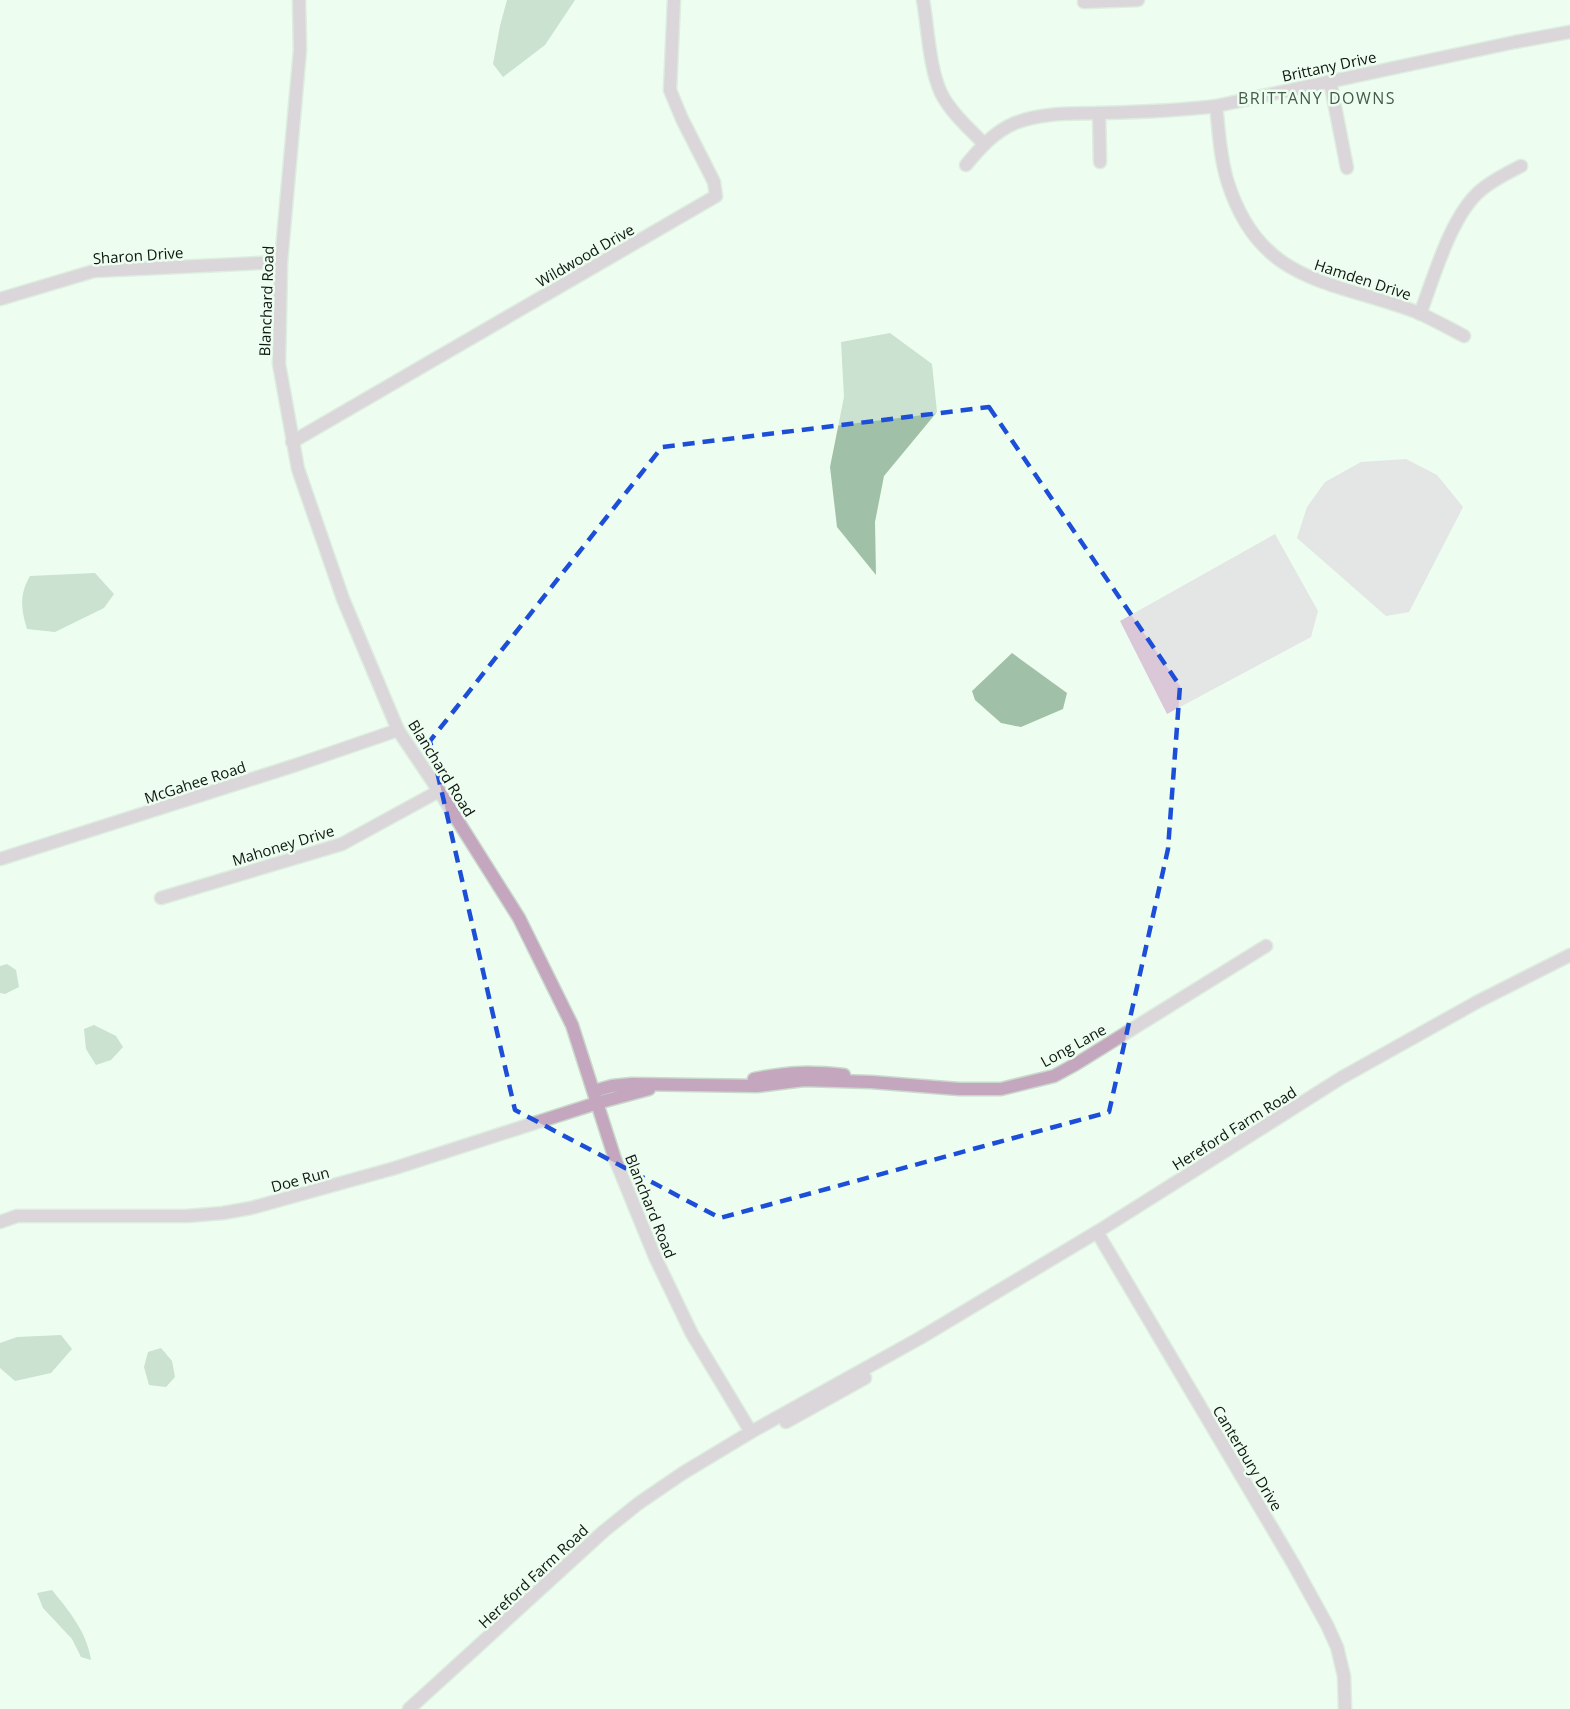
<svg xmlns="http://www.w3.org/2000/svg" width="1570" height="1709" font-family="'Open Sans',sans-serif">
	<rect width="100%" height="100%" fill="#edfef0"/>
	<g fill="#dac7d7">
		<polygon points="1406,459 1437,475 1463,507 1409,612 1386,616 1297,538 1307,507 1325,482 1361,462"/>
		<polygon points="1275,534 1318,611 1311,637 1167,714 1120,621"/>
	</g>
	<g fill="#a0c1a7">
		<polygon points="507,0 575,0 545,45 503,77 493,64 500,26"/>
		<polygon points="890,333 932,364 937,412 884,476 875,522 876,575 837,527 830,467 844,397 841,342"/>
		<path d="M95 573 114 594 104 608 55 632 27 629C21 609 19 595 30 576Z"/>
		<polygon points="1012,653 1067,693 1063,709 1021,727 1001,723 975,700 972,691"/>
		<polygon points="7,964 16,970 19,987 5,994 0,993 0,966"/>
		<polygon points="94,1025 116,1036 123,1047 111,1060 96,1065 86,1049 84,1029"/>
		<polygon points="61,1335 72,1349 51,1373 15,1381 0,1368 0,1343 17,1337"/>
		<polygon points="161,1348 172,1361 175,1377 166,1387 149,1385 144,1367 148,1352"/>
		<path d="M52 1590C69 1611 87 1632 91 1660L81 1657 72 1639 43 1608 37 1593Z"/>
	</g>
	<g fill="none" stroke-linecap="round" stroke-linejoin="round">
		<defs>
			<g id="minor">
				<polyline points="299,0 300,50 281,262 279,364 298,469 343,599 398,730 439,791 519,918 572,1025 615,1159 655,1257 692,1334 751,1432"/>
				<path d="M923 0C928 28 929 67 941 93 951 113 969 128 984 144"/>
				<polyline points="1084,2 1138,0"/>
				<polyline points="1330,81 1347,168"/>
				<path d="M1216 106C1219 131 1220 159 1228 183 1261 286 1334 280 1419 313 1434 320 1449 328 1464 336"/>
				<polyline points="1099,113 1100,162"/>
				<path d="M966 165C980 148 994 132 1015 123 1043 112 1072 114 1101 113 1140 112 1178 111 1216 106L1515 42 1570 32"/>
				<polyline points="0,299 94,271 281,262"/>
				<path d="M1420 314C1434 277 1451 215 1481 190 1493 180 1507 173 1521 166"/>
				<polyline points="292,442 716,196 714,182 682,119 670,90 674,0"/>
				<polyline points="0,859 296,765 398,730"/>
				<polyline points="161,898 342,844 439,791"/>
				<path d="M754 1079C789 1072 809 1071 844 1075"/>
				<polyline points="594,1091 612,1086 632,1084 757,1086 804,1080 871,1082 959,1089 1001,1089 1054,1076 1076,1064 1266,946"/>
				<polyline points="0,1222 17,1216 187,1216 223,1213 251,1208 395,1168 597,1103 649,1089"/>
				<polyline points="1097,1232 1294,1565 1327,1625 1337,1647 1344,1676 1345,1709"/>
				<polyline points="786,1422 865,1378"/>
				<polyline points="409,1709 604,1531 639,1503 683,1473 751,1432 920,1338 1097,1232 1341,1078 1477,1002 1570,955"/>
			</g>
		</defs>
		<use href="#minor" stroke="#c9d9cc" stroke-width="15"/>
		<use href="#minor" stroke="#c4a6bf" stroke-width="12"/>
	</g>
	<path d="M0 0H1570V1709H0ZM989 407 1180 686 1168 849 1109 1112 720 1218 515 1110 430 741 662 447Z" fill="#edfef0" fill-opacity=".55" fill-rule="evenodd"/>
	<path fill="none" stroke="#1d4ed8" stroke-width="4.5" stroke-dasharray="12 8" stroke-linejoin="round" d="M989 407 1180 686 1168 849 1109 1112 720 1218 515 1110 430 741 662 447Z"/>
	<g text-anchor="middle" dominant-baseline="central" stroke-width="5" stroke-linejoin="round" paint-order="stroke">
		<g font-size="15" fill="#0d170f" stroke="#edfef0">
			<text transform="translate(1329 66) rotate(-12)">Brittany Drive</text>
			<text transform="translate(138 255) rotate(-4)">Sharon Drive</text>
			<text transform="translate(585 255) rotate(-30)">Wildwood Drive</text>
			<text transform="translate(1363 279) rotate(18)">Hamden Drive</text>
			<text transform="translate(266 301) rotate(-88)">Blanchard Road</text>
			<text transform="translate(442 768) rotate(58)">Blanchard Road</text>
			<text transform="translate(195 782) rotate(-18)">McGahee Road</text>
			<text transform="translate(283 845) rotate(-17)">Mahoney Drive</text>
			<text transform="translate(1073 1045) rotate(-29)">Long Lane</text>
			<text transform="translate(1234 1128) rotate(-32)">Hereford Farm Road</text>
			<text transform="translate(300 1179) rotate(-15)">Doe Run</text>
			<text transform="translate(651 1206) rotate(68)">Blanchard Road</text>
			<text transform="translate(1248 1458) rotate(59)">Canterbury Drive</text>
			<text transform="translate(533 1576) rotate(-43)">Hereford Farm Road</text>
		</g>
		<g font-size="16" letter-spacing="1.5" fill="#445c49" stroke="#edfef0">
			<text x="1317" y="98">BRITTANY DOWNS</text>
		</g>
	</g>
</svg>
